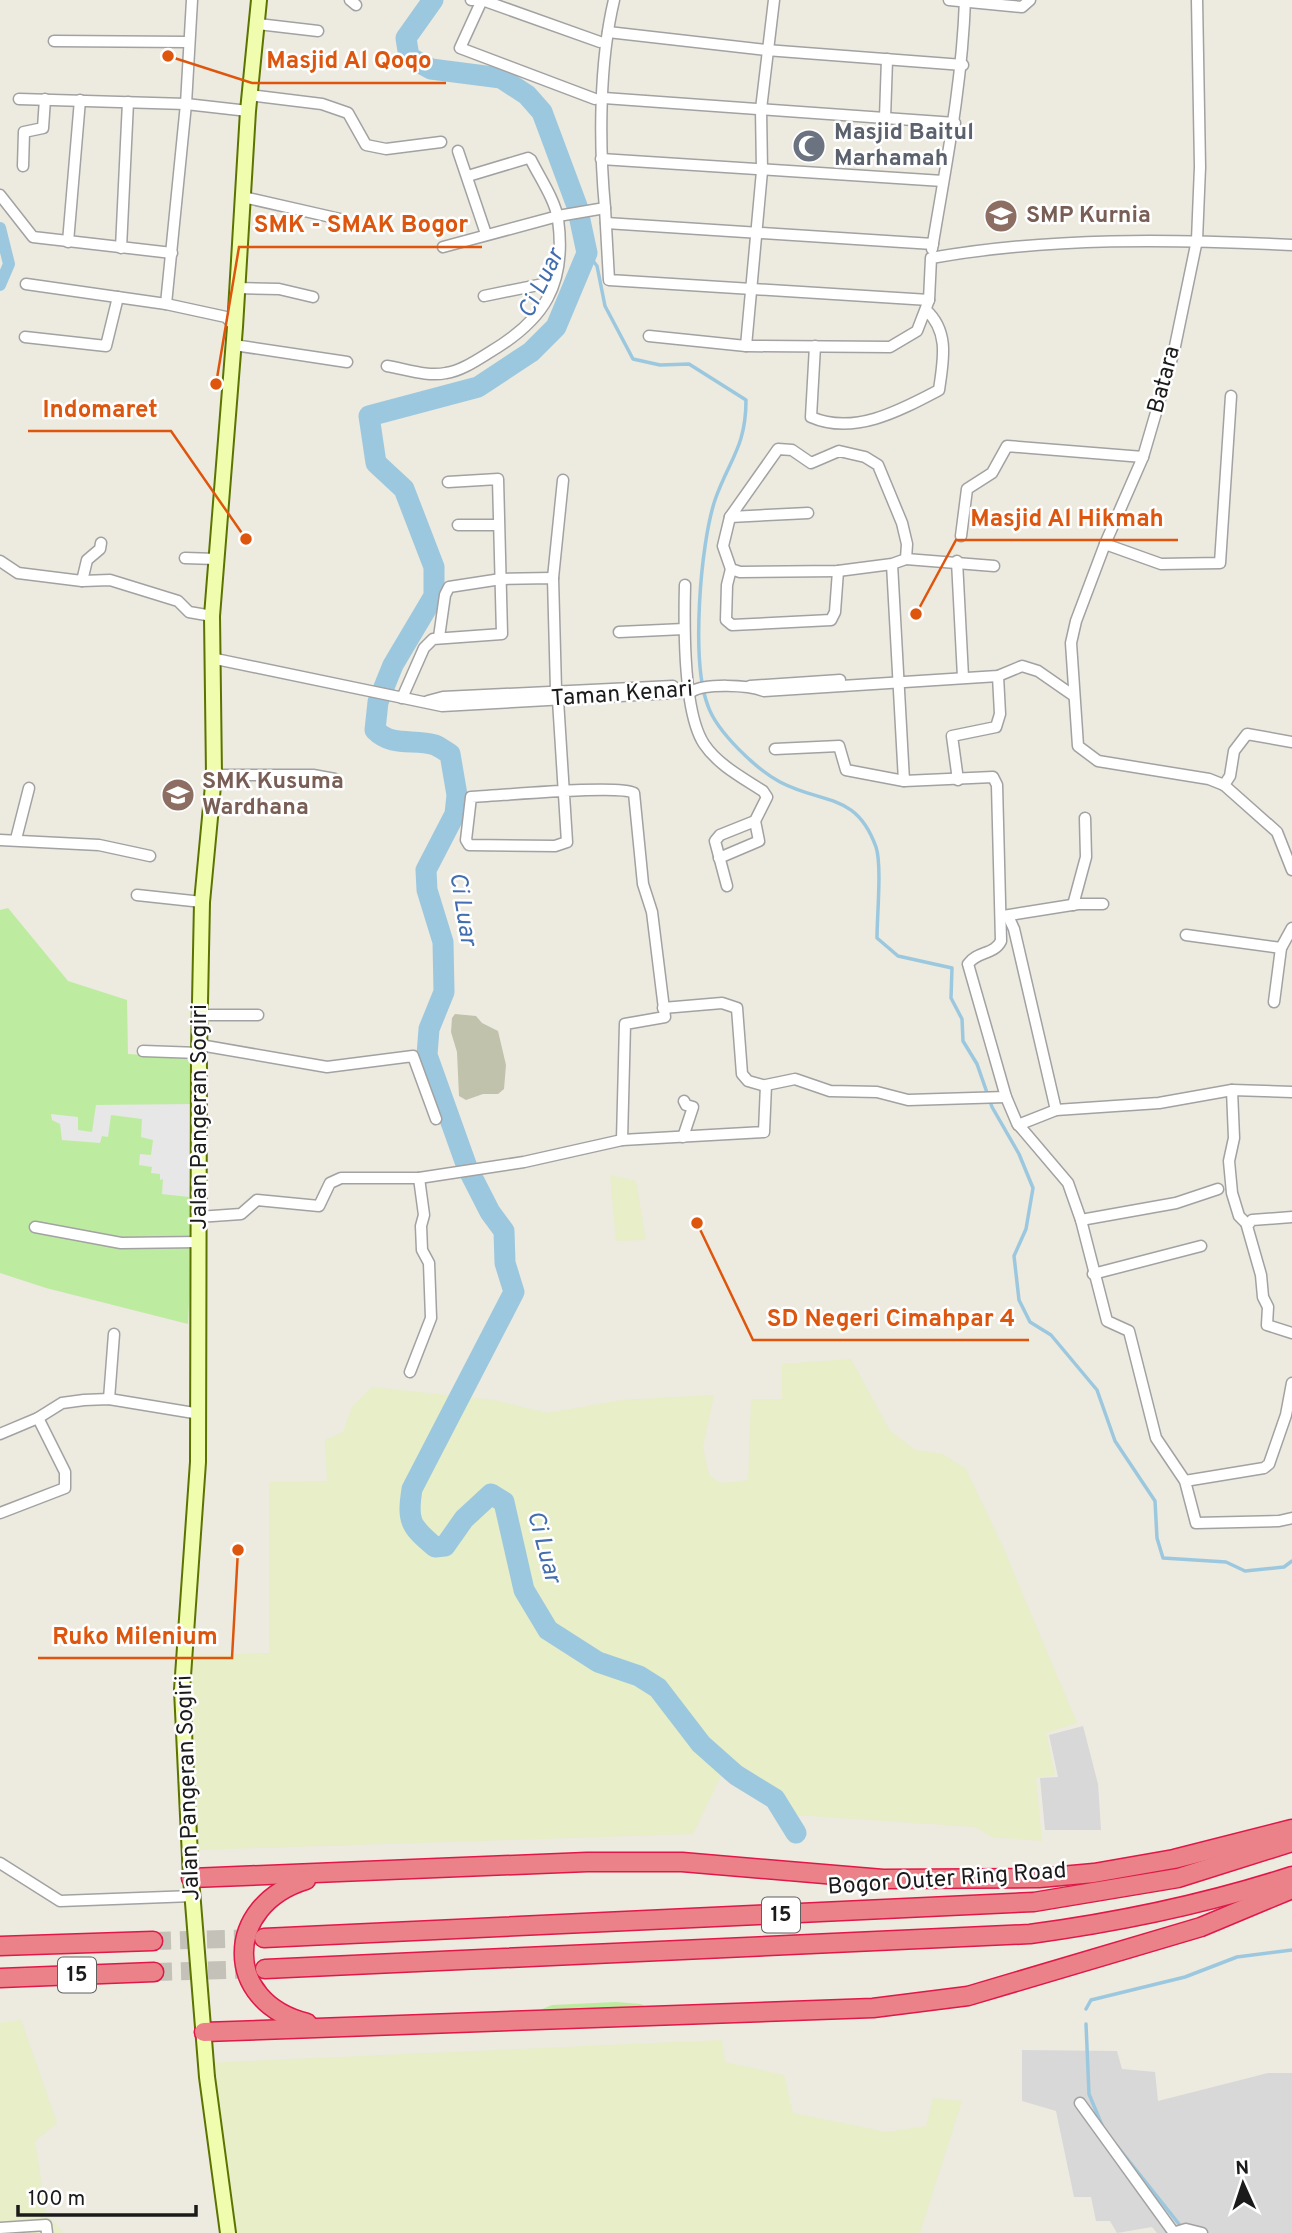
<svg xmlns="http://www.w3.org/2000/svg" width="1292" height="2233" font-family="Overpass,sans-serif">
	<rect width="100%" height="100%" fill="#edeadf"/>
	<g fill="#d9d8d8">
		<polygon points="1083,1726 1098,1784 1101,1830 1045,1830 1040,1778 1058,1777 1049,1735"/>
		<polygon points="1022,2050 1117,2051 1122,2069 1155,2072 1158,2101 1268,2073 1292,2073 1292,2233 1157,2233 1152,2227 1117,2233 1110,2221 1096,2221 1091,2197 1074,2197 1056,2111 1022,2101"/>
	</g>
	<polygon fill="#c0c2ab" points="455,1014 476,1016 482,1023 498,1031 506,1065 504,1089 498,1094 483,1094 466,1100 459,1096 457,1052 451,1032 452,1018"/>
	<g fill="#e7eec8">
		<polygon points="610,1175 636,1181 646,1240 616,1241"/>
		<polygon points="851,1359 890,1431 915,1450 942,1454 966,1469 1003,1547 1077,1723 1046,1733 1055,1775 1036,1778 1042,1841 992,1837 975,1827 794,1815 782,1799 727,1763 693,1834 196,1850 190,1656 269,1653 269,1482 327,1481 325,1440 343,1432 352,1407 372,1387 494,1400 547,1413 622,1400 714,1395 703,1447 709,1475 720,1483 737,1482 748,1480 751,1399 782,1399 782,1364"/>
		<polygon points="21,2020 57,2123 35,2141 46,2214 64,2233 0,2233 0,2023"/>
		<polygon points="722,2040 725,2062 784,2075 793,2113 887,2132 926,2126 933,2098 962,2101 920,2233 229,2233 206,2063"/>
	</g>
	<g fill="#bdeca1">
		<polygon points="8,908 68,981 127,1000 128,1054 201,1058 188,1324 46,1288 0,1273 0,910"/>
		<polygon points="616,2002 641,2004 659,2016 511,2022 552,2005"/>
	</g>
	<polygon fill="#e7e7e7" points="195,1104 189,1197 162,1194 163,1179 160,1180 160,1174 151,1173 152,1167 139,1165 140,1154 151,1155 153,1140 141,1137 142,1119 111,1115 108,1137 102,1136 100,1143 62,1140 60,1124 52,1120 51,1114 78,1117 78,1130 92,1132 96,1105"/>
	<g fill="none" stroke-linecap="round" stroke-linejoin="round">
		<g stroke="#9cc8df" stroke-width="3.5">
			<path d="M587 253 597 266 605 306 633 359 660 365 689 364 746 400C746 447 729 460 715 500 700 545 691 663 708 706 717 732 756 769 780 782 824 805 856 792 876 847 882 865 877 916 877 938L898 956 952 968 951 998 962 1019 963 1041 977 1064 992 1107 1019 1154 1033 1188 1026 1229 1014 1256 1019 1300 1030 1322 1051 1335 1097 1390 1115 1441 1155 1501 1157 1538 1163 1558 1226 1562 1245 1571 1284 1567 1292 1561"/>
			<polyline points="1086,2009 1091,2000 1185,1977 1237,1957 1292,1950"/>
			<polyline points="1086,2024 1089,2094 1104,2130"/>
			<polyline points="1117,2146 1179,2224"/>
		</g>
		<polyline stroke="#9cc8df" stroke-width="12" points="0,228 9,264 0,285"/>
		<path stroke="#9cc8df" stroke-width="21" d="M433 0 406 38 409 57 431 69 501 78 527 95 542 112 577 206 587 253 556 327 531 352 478 387 369 416 376 463 404 489 434 567V596L393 665 378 702 375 730C393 748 414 738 435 745 440 747 445 751 450 754L457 795 455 814 426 870 427 890 443 942 444 992 429 1029 427 1055 467 1167 490 1212 504 1231 505 1263 514 1292 412 1489C407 1521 410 1526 435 1547L445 1546 464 1519 491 1494 504 1502 524 1590 548 1630 598 1662 639 1676 658 1688 701 1744 736 1775 775 1799 796 1833"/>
		<g stroke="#c3c1b8" stroke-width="18" stroke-dasharray="18 9" stroke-linecap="butt">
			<polyline points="153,1941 261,1938"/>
			<polyline points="154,1972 261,1969"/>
		</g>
		<defs>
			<g id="street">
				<polyline points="350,0 356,5"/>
				<polyline points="471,0 482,0 460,48 595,99"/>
				<polyline points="482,0 600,42"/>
				<polyline points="949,0 1022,7 1030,0"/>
				<polyline points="1197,0 1200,167 1197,240 1174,351 1143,457 1105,544 1076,621 1071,643 1078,746 1098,761 1209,779 1224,785 1277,832 1292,870"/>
				<polyline points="258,24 318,31"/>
				<polyline points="608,32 766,50 963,65"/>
				<polyline points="54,41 188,42"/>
				<polyline points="249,95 322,104 348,113 366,145 386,149 441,142"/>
				<polyline points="604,98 955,123"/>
				<polyline points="19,99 186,104 248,111"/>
				<polyline points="885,118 887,59"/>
				<polyline points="458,151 486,234"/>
				<polyline points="601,159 943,181"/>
				<polyline points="23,166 24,132 43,128 45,99"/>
				<polyline points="0,195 33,237 172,253"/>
				<polyline points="243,197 340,219"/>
				<path d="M605 208C599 144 599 63 614 0"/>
				<polyline points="606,223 933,244"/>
				<polyline points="68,242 80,100"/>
				<polyline points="443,247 558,216 605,208 609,280 929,300"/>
				<polyline points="121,248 128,102"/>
				<path d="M932 249C946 164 962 86 965 0"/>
				<polyline points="26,284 166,304 226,317 235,327"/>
				<polyline points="237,288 279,289 313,297"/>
				<polyline points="484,296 553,282"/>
				<polyline points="166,304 186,104 192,0"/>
				<path d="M649 336 746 346 890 347 917 331 929 300 931 258C1049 237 1173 239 1292 245"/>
				<polyline points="25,337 106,346 118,297"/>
				<polyline points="234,345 347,362"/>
				<polyline points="746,346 762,171 761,109 774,0"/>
				<path d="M815 346 811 417C854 436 901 410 939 390 943 361 950 332 926 310"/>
				<path d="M387 366C406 369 427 377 446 373 461 371 477 360 490 352 544 320 567 285 558 219 555 200 540 178 531 160L528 158 468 176"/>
				<polyline points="730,517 808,513"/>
				<polyline points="458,525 498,525"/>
				<polyline points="961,536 967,489 992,473 1007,446 1143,457"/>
				<polyline points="1105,544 1161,564 1220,563 1231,396"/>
				<polyline points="185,558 216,559"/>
				<polyline points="906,559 994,566"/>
				<polyline points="0,561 18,573 82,581 110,580 178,601 189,612 212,616"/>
				<polyline points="957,561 963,677"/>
				<path d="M892 564 906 559 907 544 902 523 878 465 865 457 839 451 811 463 792 450 778 449 730 517 723 546 731 569 740 572 838 571 892 564 904 781 993 777 997 785 1001 941C994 955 977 951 968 964L1006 1097 1017 1123 1068 1183 1081 1220 1107 1321 1129 1331 1156 1438 1185 1481 1196 1523 1279 1521 1292 1518"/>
				<polyline points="731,569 727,585 726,620 732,625 831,620 835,612 838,571"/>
				<polyline points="553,578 563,480"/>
				<polyline points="82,581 87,560 100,549 101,543"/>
				<path d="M685 585C684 624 683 712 704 744 718 765 743 778 763 791L767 797 755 821 759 841 719 858"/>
				<polyline points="619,632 684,629"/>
				<polyline points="439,637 445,595 449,587 501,579 553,578 556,690"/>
				<path d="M211 658 442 706 691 692C705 683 748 685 764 691L998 676 1022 666 1038 671 1074 696"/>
				<polyline points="750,686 840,680"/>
				<polyline points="402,698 424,648 433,639 502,634 498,479 448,482"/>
				<path d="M558 700 567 842 555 846 469 845 466 840 471 797C498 796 618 784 634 793L643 884 652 912 665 1017 625 1024 622 1140"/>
				<polyline points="428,701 443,697 673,686"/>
				<polyline points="775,749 839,746 846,770 904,781"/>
				<polyline points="214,775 313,775 335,779"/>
				<polyline points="958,780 952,736 996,727 1000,714 998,676"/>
				<polyline points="1224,785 1230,776 1234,751 1247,734 1292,742"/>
				<polyline points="16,839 29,788"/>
				<polyline points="0,840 99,845 150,856"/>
				<polyline points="727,886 715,841 720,835 755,821"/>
				<polyline points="137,895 202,902"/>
				<polyline points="1073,905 1086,857 1085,818"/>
				<polyline points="1003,916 1078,904 1103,904"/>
				<polyline points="1008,916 1014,929 1056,1110"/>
				<polyline points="1186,935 1281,948"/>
				<polyline points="1274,1002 1281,948 1292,928"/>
				<polyline points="663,1008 722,1003 737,1008 742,1074 748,1081 766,1086"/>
				<polyline points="201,1015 258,1015"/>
				<polyline points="200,1045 327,1067 413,1056 436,1119"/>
				<polyline points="143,1051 199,1053"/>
				<polyline points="1232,1090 1234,1138 1229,1161 1232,1193 1239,1216 1247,1224"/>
				<polyline points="1018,1125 1056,1110 1159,1103 1232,1090 1292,1092"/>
				<polyline points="683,1137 693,1107 686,1105 684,1101"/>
				<polyline points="198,1217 241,1214 257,1200 319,1206 330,1183 341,1178 419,1178 524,1162 622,1140 764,1132 766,1085 795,1079 830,1091 877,1092 908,1100 1006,1097"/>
				<polyline points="1292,1217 1252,1220 1247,1226 1261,1275 1263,1297 1268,1307 1267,1325 1292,1333"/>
				<polyline points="1081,1220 1176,1203 1218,1189"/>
				<polyline points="35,1227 121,1243 200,1242"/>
				<polyline points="1093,1274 1201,1246"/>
				<polyline points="410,1372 431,1318 429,1263 422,1250 421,1226 424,1215 419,1178"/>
				<polyline points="109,1399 114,1334"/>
				<polyline points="0,1434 38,1418 62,1403 84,1400 109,1399 200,1414"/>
				<polyline points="1185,1481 1264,1468 1269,1464 1286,1415 1292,1383"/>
				<polyline points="0,1513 65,1488 65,1472 38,1418"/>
				<polyline points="0,1863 60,1901 193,1896"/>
				<polyline points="1080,2103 1174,2233"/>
				<polyline points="0,2228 46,2225 47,2233"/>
				<polyline points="1173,2233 1186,2229 1202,2233"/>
			</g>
			<polyline id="secondary" points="228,2233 207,2077 191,1878 182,1690 198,1462 199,1053 202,902 214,775 212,616 235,327 248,111 259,0"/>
			<g id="highway">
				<polyline points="191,1878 587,1862 682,1862 883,1879 1039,1878 1094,1873 1174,1859 1292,1829"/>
				<path d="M306 1880C224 1905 222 2002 307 2023"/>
				<polyline points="264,1938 1034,1902 1178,1878 1292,1842"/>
				<polyline points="0,1946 153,1941"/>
				<path d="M265 1969 1030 1934C1119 1922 1206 1904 1292 1876"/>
				<polyline points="0,1978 154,1972"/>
				<polyline points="204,2032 873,2008 968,1996 1201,1927 1292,1889"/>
			</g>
		</defs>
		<use href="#street" stroke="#a2a2a2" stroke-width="13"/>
		<use href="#secondary" stroke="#5b7400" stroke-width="18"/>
		<use href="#highway" stroke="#e01847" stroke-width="21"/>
		<use href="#street" stroke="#fff" stroke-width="10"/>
		<use href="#secondary" stroke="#f0fdae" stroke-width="14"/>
		<use href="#highway" stroke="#eb8189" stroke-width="18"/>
	</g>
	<defs>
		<symbol id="mosque-disc" viewBox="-11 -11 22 22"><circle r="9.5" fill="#6b7280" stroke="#fff"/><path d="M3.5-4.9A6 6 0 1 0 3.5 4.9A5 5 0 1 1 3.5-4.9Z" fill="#fff"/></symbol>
		<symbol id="school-disc" viewBox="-11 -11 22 22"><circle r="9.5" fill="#8d6e63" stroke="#fff"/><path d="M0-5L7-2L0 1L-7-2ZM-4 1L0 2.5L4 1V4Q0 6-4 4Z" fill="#fff"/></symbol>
	</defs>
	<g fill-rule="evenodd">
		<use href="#mosque-disc" x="790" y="127" width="38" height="38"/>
		<use href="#school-disc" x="982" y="197" width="38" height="38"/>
		<use href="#school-disc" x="159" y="776" width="38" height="38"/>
	</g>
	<g text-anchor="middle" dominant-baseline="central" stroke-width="5" stroke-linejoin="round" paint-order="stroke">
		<g fill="#fff" stroke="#5f5f5f" stroke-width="2">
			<rect x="762" y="1897.5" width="38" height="35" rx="5"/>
			<rect x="58" y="1957.5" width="38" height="35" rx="5"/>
		</g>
		<g font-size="21" font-weight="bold" fill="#1b1b1b">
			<text x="781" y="1915">15</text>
			<text x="77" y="1975">15</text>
		</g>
		<g font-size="23" font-weight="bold" fill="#5b616d" stroke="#fff" text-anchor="start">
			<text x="834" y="133">Masjid Baitul<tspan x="834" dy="26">Marhamah</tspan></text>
		</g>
		<g font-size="23" font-weight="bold" fill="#785e54" stroke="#fff" text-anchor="start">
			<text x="1026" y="216">SMP Kurnia</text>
			<text x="202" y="782">SMK Kusuma<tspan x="202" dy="26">Wardhana</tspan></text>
		</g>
		<g font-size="23" fill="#1b1b1b" stroke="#fff">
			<text transform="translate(1165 380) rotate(-75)">Batara</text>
			<text transform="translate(622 695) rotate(-4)">Taman Kenari</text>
			<text transform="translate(200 1117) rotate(-90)">Jalan Pangeran Sogiri</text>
			<text transform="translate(189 1788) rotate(-92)">Jalan Pangeran Sogiri</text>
			<text transform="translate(947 1880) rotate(-4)">Bogor Outer Ring Road</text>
		</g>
		<g font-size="24" font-style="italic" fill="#426daf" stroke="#fff">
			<text transform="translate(542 284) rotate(-64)">Ci Luar</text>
			<text transform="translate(462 909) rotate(81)">Ci Luar</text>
			<text transform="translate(543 1547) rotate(75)">Ci Luar</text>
		</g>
	</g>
	<path fill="none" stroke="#de560d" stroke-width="2.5" d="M168 56L252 83H446M216 384L239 247H482M246 539L171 431H28M916 614L956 540H1178M697 1223L753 1340H1029M238 1550L232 1658H38"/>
	<g fill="#de560d" stroke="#fff" stroke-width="2.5">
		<circle cx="168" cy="56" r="7"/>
		<circle cx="216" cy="384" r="7"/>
		<circle cx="246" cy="539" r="7"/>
		<circle cx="916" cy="614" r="7"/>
		<circle cx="697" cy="1223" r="7"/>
		<circle cx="238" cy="1550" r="7"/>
	</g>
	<g font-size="24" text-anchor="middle" font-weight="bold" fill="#de560d" stroke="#fff" stroke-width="5" stroke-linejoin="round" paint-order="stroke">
		<text x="349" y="68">Masjid Al Qoqo</text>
		<text x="361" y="232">SMK - SMAK Bogor</text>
		<text x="100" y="417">Indomaret</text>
		<text x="1067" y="526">Masjid Al Hikmah</text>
		<text x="891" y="1326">SD Negeri Cimahpar 4</text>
		<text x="135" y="1644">Ruko Milenium</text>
	</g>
	<g transform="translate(1243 2184) rotate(357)" stroke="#ffffff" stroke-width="5" paint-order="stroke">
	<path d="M0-5L12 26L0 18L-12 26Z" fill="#1b1b1b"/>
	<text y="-10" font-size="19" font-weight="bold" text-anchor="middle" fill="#1b1b1b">N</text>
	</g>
	<path d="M18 2205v10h178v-10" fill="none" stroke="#1b1b1b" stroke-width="3.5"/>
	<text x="28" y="2205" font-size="21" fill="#1b1b1b" stroke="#ffffff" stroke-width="5" paint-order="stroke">100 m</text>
</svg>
